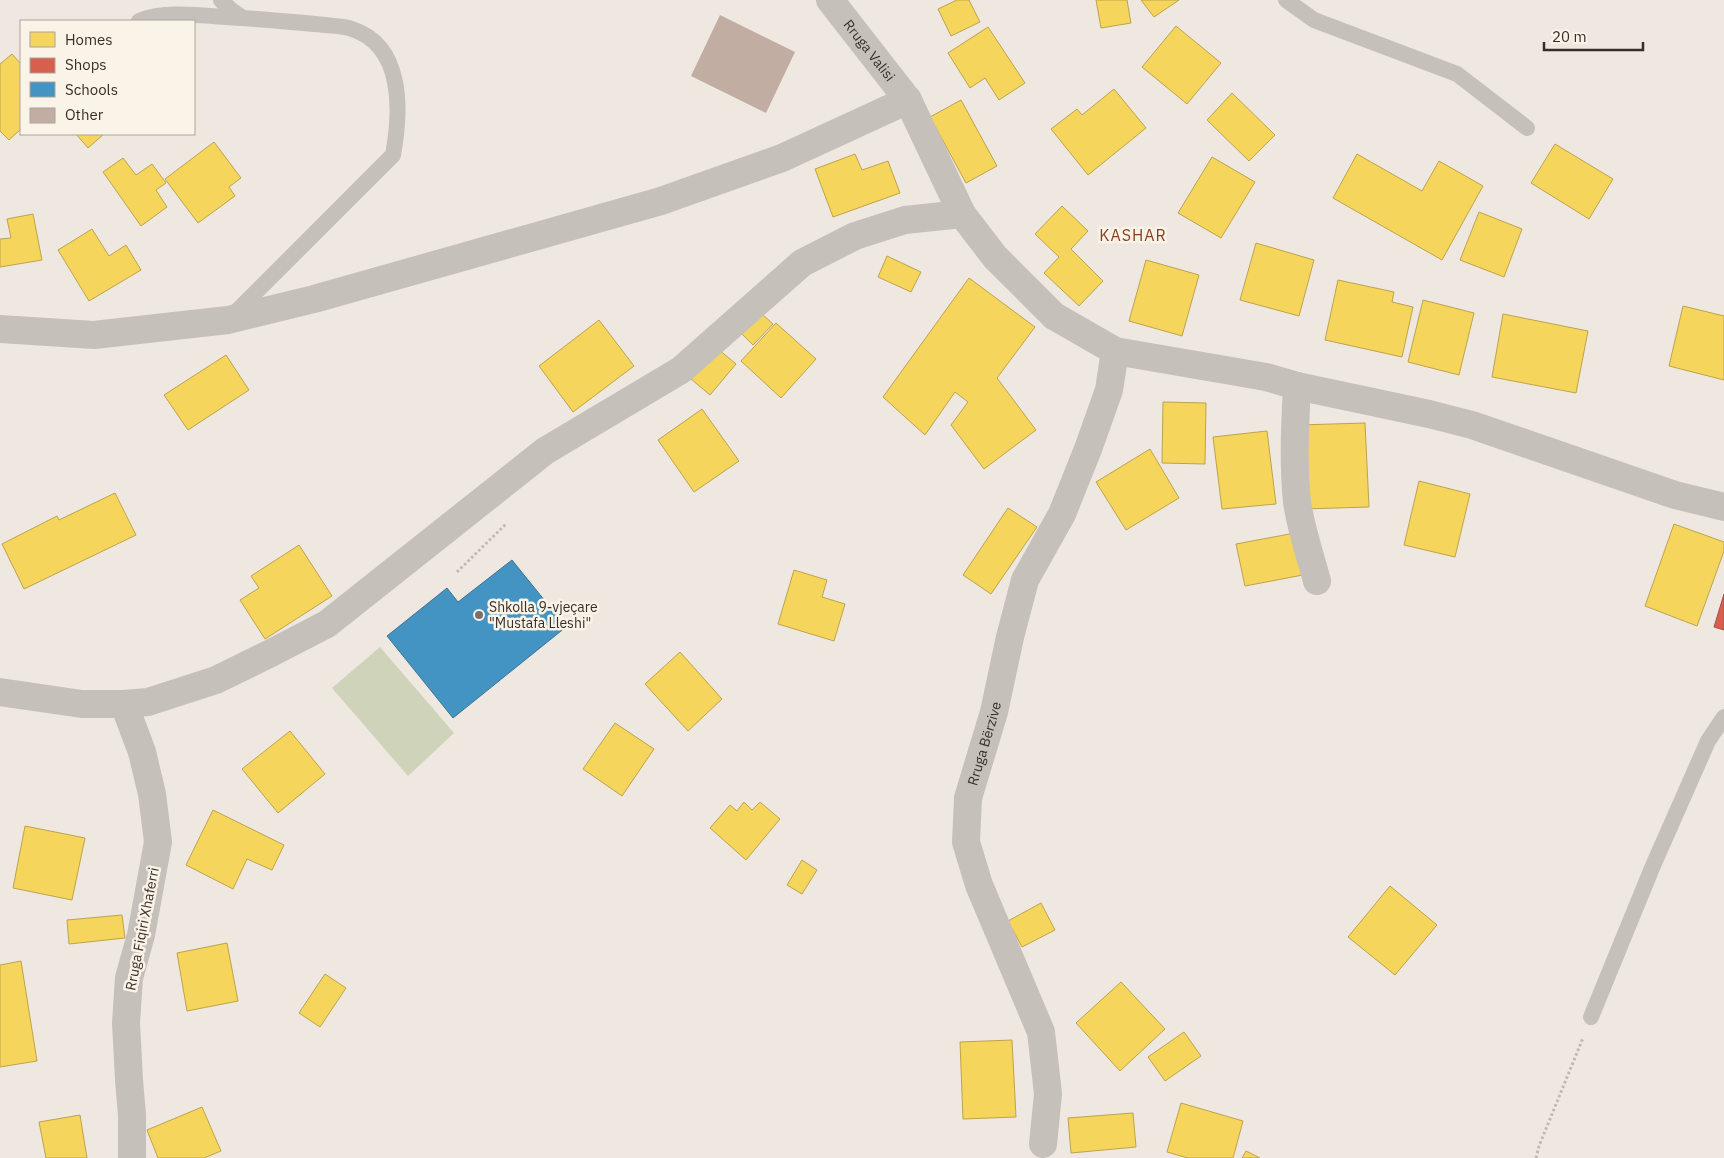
<svg xmlns="http://www.w3.org/2000/svg" width="1724" height="1158" font-family="'IBM Plex Sans',sans-serif">
	<rect width="100%" height="100%" fill="#eee8e1"/>
	<polygon fill="#ced3ba" points="380,647 454,733 408,776 332,688"/>
	<g fill="#f6d55c" stroke="#bda34c">
		<polygon points="957,0 969,0 980,22 951,36 938,9"/>
		<polygon points="1096,0 1127,0 1131,23 1101,28"/>
		<polygon points="1141,0 1179,0 1154,17"/>
		<polygon points="1176,26 1221,63 1187,104 1142,67"/>
		<polygon points="988,27 1025,83 999,100 985,78 970,88 948,53"/>
		<polygon points="12,54 21,64 21,129 9,140 0,131 0,64"/>
		<polygon points="1114,89 1146,128 1088,175 1051,129 1077,109 1082,115"/>
		<polygon points="1232,93 1275,135 1249,161 1207,120"/>
		<polygon points="961,100 997,166 966,183 930,117"/>
		<polygon points="76,134 104,134 88,148"/>
		<polygon points="214,142 241,178 229,187 235,196 198,223 165,179"/>
		<polygon points="1555,144 1613,179 1589,219 1531,183"/>
		<polygon points="855,154 862,170 888,161 900,193 833,217 815,169"/>
		<polygon points="1357,154 1422,191 1439,161 1483,186 1442,260 1333,198"/>
		<polygon points="1212,157 1255,182 1221,238 1178,213"/>
		<polygon points="123,158 136,175 152,164 166,183 156,190 167,207 141,226 103,172"/>
		<polygon points="1062,206 1088,231 1071,249 1103,281 1079,306 1044,273 1059,257 1035,234"/>
		<polygon points="1479,212 1522,229 1504,277 1460,260"/>
		<polygon points="33,214 42,260 0,267 0,239 11,238 7,219"/>
		<polygon points="92,229 109,256 126,245 141,270 89,301 58,250"/>
		<polygon points="1256,243 1314,260 1299,316 1240,300"/>
		<polygon points="887,256 921,272 911,292 878,277"/>
		<polygon points="1146,260 1199,275 1182,336 1129,321"/>
		<polygon points="969,278 1035,327 997,378 1036,430 984,469 951,425 968,402 955,392 925,435 883,397"/>
		<polygon points="1338,280 1394,292 1392,302 1413,307 1402,357 1325,340"/>
		<polygon points="1423,300 1474,313 1459,375 1408,362"/>
		<polygon points="1683,306 1724,316 1724,380 1669,366"/>
		<polygon points="761,313 773,324 753,345 741,333"/>
		<polygon points="1503,314 1588,331 1576,393 1492,377"/>
		<polygon points="599,320 634,366 573,412 539,366"/>
		<polygon points="776,323 816,359 781,398 741,361"/>
		<polygon points="718,349 736,364 710,395 691,379"/>
		<polygon points="226,355 249,390 188,430 164,395"/>
		<polygon points="1163,402 1206,403 1205,464 1162,463"/>
		<polygon points="702,409 739,461 694,492 658,440"/>
		<polygon points="1365,423 1369,507 1303,509 1299,425"/>
		<polygon points="1267,431 1276,504 1222,509 1213,437"/>
		<polygon points="1150,449 1179,498 1126,530 1096,482"/>
		<polygon points="1419,481 1470,494 1455,557 1404,545"/>
		<polygon points="115,493 136,535 24,589 2,544 57,516 59,520"/>
		<polygon points="1008,508 1037,527 991,594 963,575"/>
		<polygon points="1674,524 1724,542 1724,551 1697,626 1645,606"/>
		<polygon points="1295,533 1303,575 1245,586 1236,544"/>
		<polygon points="299,545 332,596 265,639 240,600 259,588 251,576"/>
		<polygon points="794,570 827,580 822,597 845,604 834,641 778,624"/>
		<polygon points="680,652 722,699 688,731 645,684"/>
		<polygon points="615,723 654,749 622,796 583,769"/>
		<polygon points="290,731 325,774 278,813 242,769"/>
		<polygon points="744,802 752,810 760,802 780,819 746,860 710,828 730,805 737,811"/>
		<polygon points="213,810 284,845 272,870 247,859 233,889 186,865"/>
		<polygon points="25,826 85,838 72,900 13,888"/>
		<polygon points="802,860 817,870 802,894 787,885"/>
		<polygon points="1390,886 1437,925 1395,975 1348,937"/>
		<polygon points="1041,903 1055,930 1022,947 1008,921"/>
		<polygon points="122,915 125,938 69,944 67,920"/>
		<polygon points="227,943 238,1001 187,1011 177,953"/>
		<polygon points="21,961 37,1061 0,1067 0,965"/>
		<polygon points="325,974 346,988 320,1027 299,1013"/>
		<polygon points="1121,982 1165,1029 1120,1071 1076,1023"/>
		<polygon points="1184,1032 1201,1056 1165,1081 1148,1057"/>
		<polygon points="1012,1040 1016,1117 963,1119 960,1042"/>
		<polygon points="1181,1103 1243,1121 1233,1158 1188,1158 1167,1152"/>
		<polygon points="202,1107 221,1151 204,1158 158,1158 147,1130"/>
		<polygon points="1133,1113 1136,1147 1071,1153 1068,1118"/>
		<polygon points="80,1115 87,1158 46,1158 39,1122"/>
		<polygon points="1246,1151 1260,1158 1242,1158"/>
	</g>
	<polygon fill="#d6604d" stroke="#a75142" points="1724,594 1724,630 1714,627"/>
	<polygon fill="#4393c3" stroke="#407594" points="512,560 566,627 453,718 387,636 447,588 458,602"/>
	<polygon fill="#c2ada2" points="720,15 795,52 766,113 691,76"/>
	<g fill="none" stroke-linecap="round" stroke-linejoin="round">
		<g stroke="#bfb9b2" stroke-width="3" stroke-dasharray="2.5 2.5" stroke-linecap="butt">
			<polyline points="457,572 507,523"/>
			<polyline points="1536,1158 1539,1146 1583,1038"/>
		</g>
		<g stroke="#c6c0ba" stroke-width="16">
			<polyline points="221,0 230,9 243,18"/>
			<polyline points="1286,0 1314,20 1457,74 1527,128"/>
			<path d="M139 21C166 9 212 17 242 18 270 20 297 22 325 25 334 26 344 26 352 29 404 46 401 111 393 155L232 316"/>
			<polyline points="1591,1017 1652,868 1708,741 1724,717"/>
		</g>
		<g stroke="#c6c0ba" stroke-width="28">
			<path id="s1" d="M830 0 908 100 962 214 995 257 1054 316 1115 351 1266 377 1297 386 1429 414 1472 425 1675 495 1724 507"/>
			<polyline points="0,329 94,335 228,320 314,299 661,201 782,158 908,100"/>
			<path d="M1297 386C1295 425 1293 463 1297 502 1301 529 1310 555 1317 581"/>
			<polyline points="0,692 82,704 124,704 148,702 216,680 271,653 327,624 545,451 681,370 802,263 855,236 905,220 962,214"/>
			<polyline points="124,704 142,752 152,794 158,842 141,935 129,978 126,1023 129,1080 132,1115 132,1158"/>
			<path id="s2" d="M1043 1144 1048 1094 1041 1032 979 885 966 842 968 798 994 712 1010 637 1025 580 1062 514 1088 449 1109 390 1115 351"/>
		</g>
	</g>
	<circle fill="#786f69" stroke="#faf3e8" stroke-width="2" cx="479" cy="615" r="5"/>
	<g text-anchor="middle" dominant-baseline="central" stroke-width="5" stroke-linejoin="round" paint-order="stroke">
		<g font-size="14" fill="#382e28" stroke="#faf3e8">
			<text stroke="none"><textPath href="#s1" startOffset="64">Rruga Valisi</textPath></text>
			<text stroke="none"><textPath href="#s2" startOffset="418">Rruga Bërzive</textPath></text>
			<text transform="translate(142 929) rotate(-79)">Rruga Fiqiri Xhaferri</text>
		</g>
		<g font-size="14" fill="#382e28" stroke="#faf3e8" text-anchor="start">
			<text x="489" y="607">Shkolla 9-vjeçare<tspan x="489" dy="16">"Mustafa Lleshi"</tspan></text>
		</g>
		<g font-size="16" letter-spacing="1" fill="#893e1e" stroke="#faf3e8">
			<text x="1133" y="235">KASHAR</text>
		</g>
	</g>
	<rect x="20" y="20" width="175" height="115" fill="#faf3e8" stroke="#aca49b"/>
	<rect x="30" y="32" width="25" height="15" fill="#f6d55c" stroke="#aca49b"/>
	<text x="65" y="45" font-size="15" fill="#382e28">Homes</text>
	<rect x="30" y="58" width="25" height="15" fill="#d6604d" stroke="#aca49b"/>
	<text x="65" y="70" font-size="15" fill="#382e28">Shops</text>
	<rect x="30" y="82" width="25" height="15" fill="#4393c3" stroke="#aca49b"/>
	<text x="65" y="95" font-size="15" fill="#382e28">Schools</text>
	<rect x="30" y="108" width="25" height="15" fill="#c2ada2" stroke="#aca49b"/>
	<text x="65" y="120" font-size="15" fill="#382e28">Other</text>
	<path d="M1544 42v8h99v-8" fill="none" stroke="#382e28" stroke-width="2.5"/>
	<text x="1552" y="42" font-size="15" fill="#382e28" stroke="#faf3e8" stroke-width="4" paint-order="stroke">20 m</text>
</svg>
